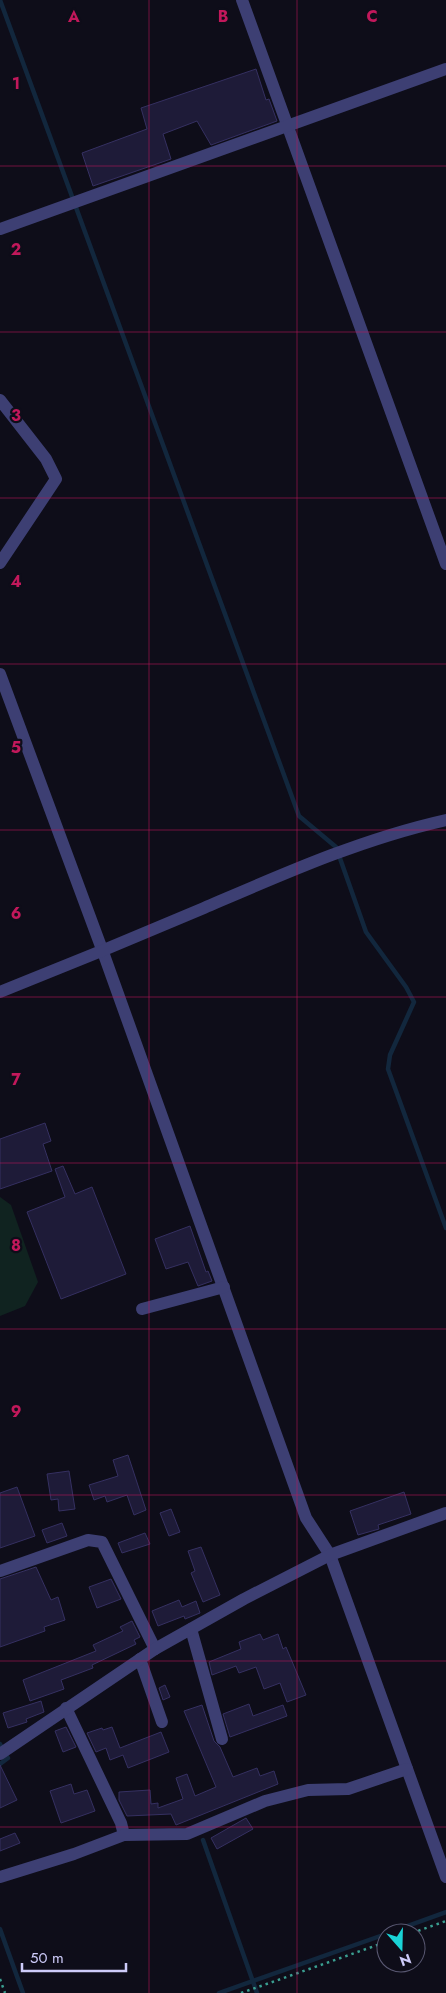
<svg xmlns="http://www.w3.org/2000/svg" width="446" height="1993" font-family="Jost,sans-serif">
	<rect width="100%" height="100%" fill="#0e0d19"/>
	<polygon fill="#102320" points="0,1197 11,1205 38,1282 25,1306 0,1316"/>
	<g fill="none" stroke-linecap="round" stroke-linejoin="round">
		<g stroke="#12273d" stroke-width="4.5">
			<polyline points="0,0 299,816 336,847 366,932 406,987 414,1002 390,1055 388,1069 446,1228"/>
			<polyline points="0,1744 8,1758 0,1764"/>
			<polyline points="203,1840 257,1993"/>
			<polyline points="0,1929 23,1993"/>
			<polyline points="388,1933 446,1912"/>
			<polyline points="219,1993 386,1934"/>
		</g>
	</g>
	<g fill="#1e1b38" stroke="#353061">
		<polygon points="256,69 266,100 269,99 277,121 211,145 197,121 163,134 171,159 93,186 82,153 147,129 141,108"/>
		<polygon points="45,1123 51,1141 43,1144 52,1171 0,1189 0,1139"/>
		<polygon points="63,1166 75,1194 92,1187 126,1274 61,1299 27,1212 65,1197 55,1169"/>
		<polygon points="190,1226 206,1272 208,1271 212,1281 198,1286 188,1262 166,1269 155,1239"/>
		<polygon points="128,1455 146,1510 134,1515 127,1495 107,1502 105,1496 94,1500 89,1485 118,1476 113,1460"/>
		<polygon points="69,1471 75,1509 59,1511 58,1499 51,1500 47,1474"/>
		<polygon points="17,1487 35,1536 0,1548 0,1493"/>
		<polygon points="404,1492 411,1514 378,1525 379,1529 358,1535 350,1511"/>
		<polygon points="171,1509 180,1532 169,1536 160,1513"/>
		<polygon points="62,1523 67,1536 47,1543 42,1530"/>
		<polygon points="145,1533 150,1544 122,1553 118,1543"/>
		<polygon points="201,1547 220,1595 203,1602 191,1573 195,1571 188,1551"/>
		<polygon points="36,1567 51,1600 58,1597 65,1620 44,1627 45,1631 0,1647 0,1579"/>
		<polygon points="111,1579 121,1599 97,1608 89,1587"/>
		<polygon points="179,1600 182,1607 196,1601 200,1613 185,1619 184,1616 158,1626 152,1611"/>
		<polygon points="132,1621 140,1637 134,1640 136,1644 92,1665 93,1668 61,1680 64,1689 30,1701 23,1680 96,1651 93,1645 123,1631 120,1627"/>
		<polygon points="260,1634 263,1640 278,1634 283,1649 286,1647 306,1695 287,1702 280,1683 264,1689 256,1667 239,1673 236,1666 212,1675 209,1662 241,1649 239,1642"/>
		<polygon points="165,1685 170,1697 163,1700 159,1688"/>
		<polygon points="41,1701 44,1712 26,1719 27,1722 8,1728 3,1713"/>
		<polygon points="249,1704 253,1716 283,1705 287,1716 230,1737 223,1714"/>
		<polygon points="202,1705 214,1741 220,1747 233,1777 257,1768 260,1776 274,1771 278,1784 176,1825 171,1814 127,1816 119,1800 119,1792 150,1790 151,1804 158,1803 158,1808 183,1799 176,1778 187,1774 195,1796 216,1787 184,1711"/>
		<polygon points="66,1727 76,1747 63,1752 55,1731"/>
		<polygon points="112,1727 120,1748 161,1732 169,1752 128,1768 123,1755 110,1760 106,1748 96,1752 87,1733 102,1728 103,1730"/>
		<polygon points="0,1765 17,1800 0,1808"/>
		<polygon points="71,1784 74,1794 87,1790 95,1811 61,1823 50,1791"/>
		<polygon points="246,1818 253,1829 217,1849 211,1838"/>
		<polygon points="15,1833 20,1843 0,1851 0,1839"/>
	</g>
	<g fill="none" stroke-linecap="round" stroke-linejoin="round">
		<g stroke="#3a9e90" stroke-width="2.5" stroke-dasharray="2.5 4" stroke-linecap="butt">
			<polyline points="412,1933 446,1921"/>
			<polyline points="0,1979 5,1993"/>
			<polyline points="241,1993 386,1942"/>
		</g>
		<g stroke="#3d3f73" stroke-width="12">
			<polyline points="242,0 446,564"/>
			<polyline points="0,229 446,69"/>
			<polyline points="0,400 46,459 56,479 0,563"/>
			<polyline points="0,674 103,952 306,1518 330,1555 446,1877"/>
			<path d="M0 992C68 965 136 937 204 908 283 874 361 839 446 820"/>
			<polyline points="142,1309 224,1287"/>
			<polyline points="0,1571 88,1540 102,1542 155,1649"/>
			<polyline points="191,1629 222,1739"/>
			<polyline points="140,1659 162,1722"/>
			<polyline points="66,1708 121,1823 124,1835"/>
			<polyline points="0,1754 155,1649 244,1599 330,1555 446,1513"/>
			<polyline points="0,1877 74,1854 124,1835 187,1834 265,1801 308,1790 348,1789 407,1769"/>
		</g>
	</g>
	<path fill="none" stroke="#c2185b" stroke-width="1" stroke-opacity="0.55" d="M149 0V1993M297 0V1993M0 166H446M0 332H446M0 498H446M0 664H446M0 830H446M0 997H446M0 1163H446M0 1329H446M0 1495H446M0 1661H446M0 1827H446"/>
	<g font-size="16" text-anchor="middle" font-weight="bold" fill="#c2185b" stroke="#0e0d19" stroke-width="4.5" stroke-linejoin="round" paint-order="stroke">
		<text x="74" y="22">A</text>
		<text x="223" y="22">B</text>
		<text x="372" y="22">C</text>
		<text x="16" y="89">1</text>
		<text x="16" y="255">2</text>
		<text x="16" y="421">3</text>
		<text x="16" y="587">4</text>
		<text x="16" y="753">5</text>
		<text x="16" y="919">6</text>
		<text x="16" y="1085">7</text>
		<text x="16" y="1251">8</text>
		<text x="16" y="1417">9</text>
	</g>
	<g transform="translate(401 1948) rotate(160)"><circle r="24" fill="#0e0d19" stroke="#5a5973"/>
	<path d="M0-4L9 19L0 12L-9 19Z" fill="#1ad3d6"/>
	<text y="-8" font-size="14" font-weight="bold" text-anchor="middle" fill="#cdcbf9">N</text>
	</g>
	<path d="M22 1963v8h104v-8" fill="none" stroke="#cdcbf9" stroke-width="2.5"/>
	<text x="30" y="1963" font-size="15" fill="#cdcbf9" stroke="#0e0d19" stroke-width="4" paint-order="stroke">50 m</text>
</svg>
